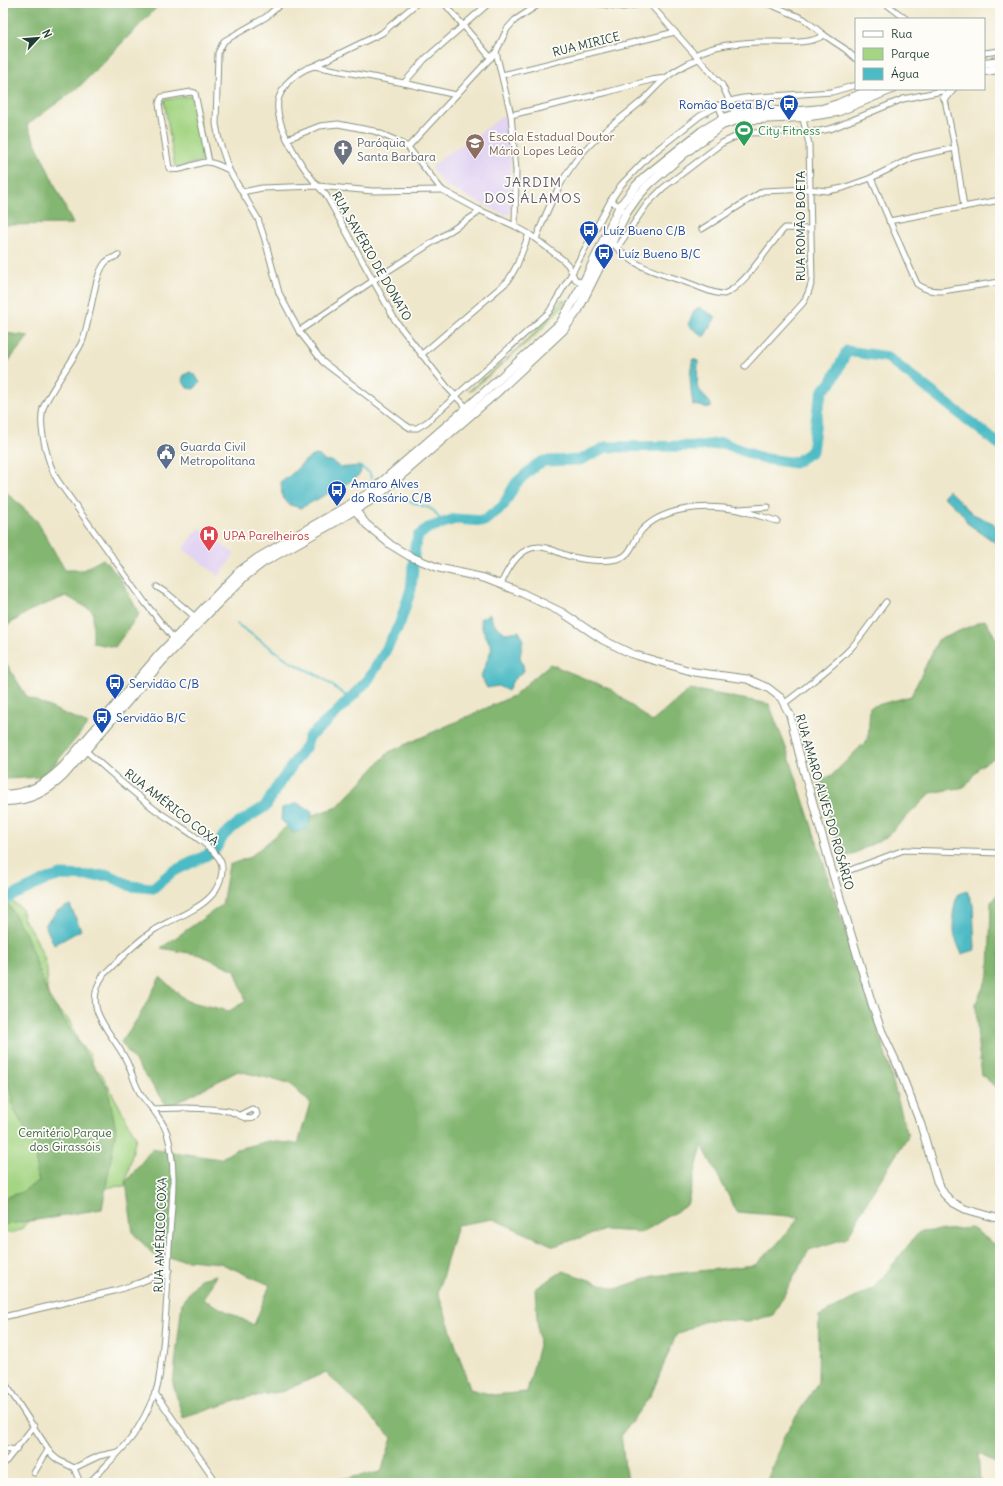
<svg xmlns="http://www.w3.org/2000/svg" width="1003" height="1486" font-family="Delius,sans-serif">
	<rect width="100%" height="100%" fill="#fdfcf7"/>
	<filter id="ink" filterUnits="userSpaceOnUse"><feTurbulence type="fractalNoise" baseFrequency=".025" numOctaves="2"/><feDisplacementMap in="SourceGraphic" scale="8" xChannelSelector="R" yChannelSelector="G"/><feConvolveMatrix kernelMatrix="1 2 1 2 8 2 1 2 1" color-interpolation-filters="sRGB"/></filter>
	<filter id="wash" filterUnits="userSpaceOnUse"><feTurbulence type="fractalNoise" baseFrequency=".012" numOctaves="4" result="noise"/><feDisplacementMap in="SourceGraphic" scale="16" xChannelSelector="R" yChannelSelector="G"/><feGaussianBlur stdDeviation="0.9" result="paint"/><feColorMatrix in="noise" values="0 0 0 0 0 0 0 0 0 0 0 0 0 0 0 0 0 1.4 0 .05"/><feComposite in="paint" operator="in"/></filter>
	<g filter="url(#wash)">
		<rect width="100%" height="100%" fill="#efe7cb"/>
		<g fill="#e2d4f3">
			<polygon points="506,114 510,143 511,210 509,214 505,215 445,186 431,168 449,152 460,147"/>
			<polygon points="199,528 235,554 219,576 183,549"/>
		</g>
		<g fill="#a4d583" stroke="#62895c">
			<polygon points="195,95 207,160 175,168 164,100"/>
			<path d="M562 300 566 302 541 330 471 391H469C501 363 537 336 562 300Z"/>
			<polygon points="3,895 22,909 23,919 32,930 44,957 47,969 47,990 50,1000 58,1010 69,1020 79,1043 90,1054 93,1066 102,1074 105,1080 136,1137 125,1186 110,1187 75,1205 59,1217 29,1221 26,1223 21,1230 11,1233 3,1232"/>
		</g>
		<g fill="#83b671" stroke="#517a52" fill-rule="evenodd">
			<polygon points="3,3 161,3 80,86 27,125 73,224 3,225"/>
			<polygon points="3,333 29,336 3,368"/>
			<polygon points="3,489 37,521 65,570 83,570 103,559 121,579 139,614 115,647 93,643 93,611 66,596 31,610 3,628"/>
			<polygon points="985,620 1000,645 1000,754 979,767 965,787 931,793 886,837 843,859 818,783 832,775 868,739 870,707 911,696 938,640"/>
			<polygon points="3,658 27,697 88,724 44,777 3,779"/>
			<path d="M550 664 612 690 652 722 690 689 769 704 788 753 882 1043 908 1136 872 1193 847 1238 809 1250 773 1315 751 1321 706 1320 676 1335 651 1395 621 1435 627 1483H318L381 1472 392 1438 326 1372 284 1391 245 1398 183 1418 173 1384 182 1302 200 1279 216 1275 204 1300 254 1325 270 1285 220 1263 156 1257 133 1233 126 1182 152 1149 220 1159 237 1149 268 1141 298 1144 310 1103 289 1083 238 1071 168 1107 121 1042 140 1015 160 977 187 1001 229 1011 246 1001 235 970 200 955 161 948 222 905 229 865 250 857 292 822 337 807 389 752 513 696ZM702 1145 737 1212 800 1217 777 1244 755 1265 653 1276 616 1289 563 1271 535 1289 539 1345 527 1392 493 1395 470 1389 438 1292 457 1225 493 1219 554 1246 605 1230 643 1232 687 1205Z"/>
			<polygon points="1000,891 1000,1091 982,1075 978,1045 976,1003 989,974 991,902"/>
			<polygon points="3,895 26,935 48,995 108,1089 116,1130 102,1209 3,1225 3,1198 20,1193 39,1181 36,1173 37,1156 31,1139 14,1110 3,1056"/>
			<polygon points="972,1228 1000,1248 1000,1466 978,1453 980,1483 766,1483 785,1434 818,1382 819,1316 874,1288 919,1232"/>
		</g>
		<g fill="#4dbbc5" stroke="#367c7c">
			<polygon points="698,307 716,317 704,337 688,325 694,311"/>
			<path d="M693 359 698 361 697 387 711 404V408L693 405C691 389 688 375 693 359Z"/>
			<polygon points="190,372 196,376 200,383 194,389 187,388 182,380 184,375"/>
			<path d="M316 455 320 456 324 461C335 459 334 465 342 467 347 468 353 466 359 466L361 470 360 474 353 480 301 508 290 505 282 497 281 481C295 476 302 458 316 455Z"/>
			<path d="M948 490 973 514 993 523 1000 531V547L998 550 996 543 967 523C966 515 950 501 943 497Z"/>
			<polygon points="490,614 493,623 505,633 519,631 523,640 520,657 523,665 524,671 513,680 508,691 498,686 487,688 481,676 492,648 482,628 480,619"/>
			<polygon points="297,803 312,811 308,828 294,833 281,820 282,808"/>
			<path d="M967 891 973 905 975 950 962 954C952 935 950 914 958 894Z"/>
			<polygon points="70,905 81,930 54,945 45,925 57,911"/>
		</g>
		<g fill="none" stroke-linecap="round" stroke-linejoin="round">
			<g stroke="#4dbbc5" stroke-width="2">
				<polyline points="359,466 370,473 371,479"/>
				<polyline points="389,494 429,508 434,511 442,522"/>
				<polyline points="237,624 291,662 321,677 350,699"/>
			</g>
			<polyline stroke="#4dbbc5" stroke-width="11" points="3,900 48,879 61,875 91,876 108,875 131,886 153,888 172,872 207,855 216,848 224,835 236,825 266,806 275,790 306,746 309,737 334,715 368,680 382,657 400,623 411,589 415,546 418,536 428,528 455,519 484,521 503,506 516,483 536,465 544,461 580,460 606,447 700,446 723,443 761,458 795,463 812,451 818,407 823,390 831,383 847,351 887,357 1000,445"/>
		</g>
	</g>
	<g filter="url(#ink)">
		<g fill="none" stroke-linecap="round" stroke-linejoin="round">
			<defs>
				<g id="street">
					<polyline points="282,3 266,17 224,41 218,53 216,124 219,140 229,170 258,219 265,240 279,293 299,331 323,362 404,424 410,428 417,428 427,422 549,312 572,273 611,200 621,185 649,156 700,116 726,102 743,98 832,92 856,85"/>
					<path d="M417 3 382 33 314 66C303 69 296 74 288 82 284 88 279 94 278 101 274 128 308 177 326 195L395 320 447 387 469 410"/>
					<polyline points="444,3 491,58"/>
					<polyline points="594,3 623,7 647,3"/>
					<polyline points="649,3 722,85 736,115"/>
					<polyline points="767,3 804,19 824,35 845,49 856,59"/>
					<polyline points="885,3 906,19"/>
					<polyline points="496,52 511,115 516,170 515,226"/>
					<polyline points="984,53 1000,51"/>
					<path d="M695 55C714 45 737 43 758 42 777 41 809 46 824 35"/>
					<polyline points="314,66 404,83 456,95"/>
					<polyline points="502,75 675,32"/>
					<polyline points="404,83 425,59 489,3"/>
					<polyline points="944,95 955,148 964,207"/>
					<polyline points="718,105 724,119"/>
					<polyline points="511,115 608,92 651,80 665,78"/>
					<polyline points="287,139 320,126 338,124 374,131 395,140 408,147 442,190 479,210 515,226 529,234 562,259 568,265 575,279 585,285"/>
					<polyline points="408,147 496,52 507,29 515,20 541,3"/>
					<path d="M209 162 195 93 191 92 162 97 160 100 159 104 169 168C179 174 197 161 208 162 215 163 223 167 229 170"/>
					<path d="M871 178 917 284C925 290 932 291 942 291L1000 282"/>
					<polyline points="242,192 262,188 318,186 373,191 442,190"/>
					<polyline points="611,200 626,213"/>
					<polyline points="889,221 1000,200"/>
					<polyline points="702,229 763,191 809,189 827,191 843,188 871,178 914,157 955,148"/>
					<path d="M536 239C547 210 561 177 582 153 599 133 622 118 642 101 651 93 658 84 667 77 676 69 687 64 698 59"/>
					<path d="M615 245C634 269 664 274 691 284 702 288 713 294 724 294 746 286 768 245 785 228L810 229"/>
					<polyline points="617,248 647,204 663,188 722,143 735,137 746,133 820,131 833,128 903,99 942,91"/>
					<path d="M118 255C114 258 108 259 105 263 94 275 90 323 82 342 71 365 53 385 43 408 38 427 48 465 58 481L146 604 174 639"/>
					<polyline points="299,331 374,280 475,215 479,210"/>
					<polyline points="421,355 508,281 517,265 529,234"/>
					<path d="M745 366 803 303C808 295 810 289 812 280L809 144 802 115"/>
					<polyline points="739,509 768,507"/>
					<path d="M501 584C509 566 522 542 546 548 555 550 563 555 572 557 585 560 604 562 617 559 632 556 633 540 642 530 664 507 703 505 733 509 748 512 763 517 777 521"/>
					<polyline points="157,587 168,594 195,617"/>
					<path d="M785 703C807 686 830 669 850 649 863 635 874 618 886 602"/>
					<path d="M84 749C106 769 129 789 153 808 169 820 212 844 220 860 226 871 218 890 209 898 195 912 171 919 154 930 136 942 120 959 104 974 80 1009 111 1030 126 1060 132 1071 134 1085 142 1096 150 1107 162 1118 167 1133 178 1170 171 1209 169 1247 168 1283 166 1319 162 1355 160 1367 160 1380 156 1391 150 1406 142 1423 132 1437 120 1453 103 1468 89 1483"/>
					<polyline points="834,876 904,850 1000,853"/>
					<path d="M152 1109C178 1108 203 1107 228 1111 237 1112 251 1126 257 1114L256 1111 252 1109 240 1115"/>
					<polyline points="3,1317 114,1291 139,1283 169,1270"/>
					<polyline points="3,1380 52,1455 58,1460 74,1468 99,1456 118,1452"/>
					<polyline points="155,1393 217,1483"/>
					<polyline points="3,1448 16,1450"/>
					<polyline points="3,1465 34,1426"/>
					<polyline points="74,1468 80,1483"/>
					<polyline points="34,1473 48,1450"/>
				</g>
				<polyline id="secondary" points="352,506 366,524 379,535 391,545 409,556 439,568 484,578 522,593 563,613 603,640 632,654 694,672 747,679 768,688 781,698 790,715 799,753 832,871 872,1004 882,1032 898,1066 921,1125 937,1181 944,1194 952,1202 965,1209 1000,1219"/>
				<g id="primary">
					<polyline points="984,63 1000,61"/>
					<polyline points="984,71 1000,69"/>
					<polyline points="945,98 952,89"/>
					<path d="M3 795C29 794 43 786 62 768L159 655 240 571 258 558 368 494 467 408 560 324 583 284 619 208 636 186 646 176 702 131 724 118 735 114 759 111H801L822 109 838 104 872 89"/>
					<path d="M3 801C28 802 47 792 64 775L163 660 214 607 244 577 262 563 333 523 376 497 496 393 563 330 578 310 626 213 638 196 649 184 685 153 722 125 737 120 803 117 837 112 892 89"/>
				</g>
			</defs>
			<use href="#street" stroke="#879280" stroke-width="7"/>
			<use href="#secondary" stroke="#879280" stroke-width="9"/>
			<use href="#primary" stroke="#879280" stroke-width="10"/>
			<use href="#street" stroke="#fff" stroke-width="5"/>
			<use href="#secondary" stroke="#fff" stroke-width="7"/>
			<use href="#primary" stroke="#fff" stroke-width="8"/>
		</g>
	</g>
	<defs>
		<symbol id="bus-pin" viewBox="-11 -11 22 30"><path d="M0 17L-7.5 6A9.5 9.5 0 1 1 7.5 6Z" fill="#1a4fb4" stroke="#fdfcf7"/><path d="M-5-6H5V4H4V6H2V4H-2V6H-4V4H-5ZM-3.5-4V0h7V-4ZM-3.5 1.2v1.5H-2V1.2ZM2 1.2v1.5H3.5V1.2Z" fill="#fff"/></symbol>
		<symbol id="stadium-pin" viewBox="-11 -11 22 30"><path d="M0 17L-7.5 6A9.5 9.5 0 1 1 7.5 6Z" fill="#2e9e5b" stroke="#fdfcf7"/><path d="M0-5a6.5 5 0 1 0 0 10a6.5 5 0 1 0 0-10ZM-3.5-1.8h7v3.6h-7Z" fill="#fff"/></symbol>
		<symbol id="school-pin" viewBox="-11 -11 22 30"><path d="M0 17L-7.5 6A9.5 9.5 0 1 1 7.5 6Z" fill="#8d6e63" stroke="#fdfcf7"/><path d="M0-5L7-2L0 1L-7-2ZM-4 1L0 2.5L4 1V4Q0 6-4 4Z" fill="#fff"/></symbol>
		<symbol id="church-pin" viewBox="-11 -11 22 30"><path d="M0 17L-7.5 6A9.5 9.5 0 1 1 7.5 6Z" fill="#6b7280" stroke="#fdfcf7"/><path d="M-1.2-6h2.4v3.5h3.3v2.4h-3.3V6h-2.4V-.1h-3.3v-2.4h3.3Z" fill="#fff"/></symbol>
		<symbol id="civic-pin" viewBox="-11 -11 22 30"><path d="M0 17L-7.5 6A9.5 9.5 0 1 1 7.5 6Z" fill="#5c6f8a" stroke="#fdfcf7"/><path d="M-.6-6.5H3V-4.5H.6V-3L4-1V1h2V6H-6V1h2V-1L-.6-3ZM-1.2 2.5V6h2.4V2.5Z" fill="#fff"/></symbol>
		<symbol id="hospital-pin" viewBox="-11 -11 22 30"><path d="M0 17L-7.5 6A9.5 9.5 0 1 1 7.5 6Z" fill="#e0444e" stroke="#fdfcf7"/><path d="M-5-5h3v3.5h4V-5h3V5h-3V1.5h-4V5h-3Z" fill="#fff"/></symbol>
	</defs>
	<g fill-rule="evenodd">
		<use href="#bus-pin" x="778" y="93" width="22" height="30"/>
		<use href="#stadium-pin" x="733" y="119" width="22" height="30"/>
		<use href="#school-pin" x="464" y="132" width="22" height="30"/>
		<use href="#church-pin" x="332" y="138" width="22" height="30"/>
		<use href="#bus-pin" x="578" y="219" width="22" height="30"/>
		<use href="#bus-pin" x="593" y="242" width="22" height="30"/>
		<use href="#civic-pin" x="155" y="442" width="22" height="30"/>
		<use href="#bus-pin" x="326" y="479" width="22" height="30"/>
		<use href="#hospital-pin" x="198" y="524" width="22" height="30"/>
		<use href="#bus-pin" x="104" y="672" width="22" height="30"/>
		<use href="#bus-pin" x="91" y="706" width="22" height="30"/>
	</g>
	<g text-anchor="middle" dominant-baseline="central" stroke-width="3.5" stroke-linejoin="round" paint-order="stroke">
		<g font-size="12" fill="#1f3d34" stroke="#fdfcf7">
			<text transform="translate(586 44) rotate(-14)">RUA MIRICE</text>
			<text transform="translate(800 226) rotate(-90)">RUA ROMÃO BOETA</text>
			<text transform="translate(372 256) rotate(60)">RUA SAVÉRIO DE DONATO</text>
			<text transform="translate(825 802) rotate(74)">RUA AMARO ALVES DO ROSÁRIO</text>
			<text transform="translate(172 807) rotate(38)">RUA AMÉRICO COXA</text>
			<text transform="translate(160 1235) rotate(-88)">RUA AMÉRICO COXA</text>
		</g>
		<g font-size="12" fill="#164399" stroke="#fdfcf7" text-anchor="start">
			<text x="775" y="104" text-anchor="end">Romão Boeta B/C</text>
			<text x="603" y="230">Luíz Bueno C/B</text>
			<text x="618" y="253">Luíz Bueno B/C</text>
			<text x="351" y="483">Amaro Alves<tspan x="351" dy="14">do Rosário C/B</tspan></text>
			<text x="129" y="683">Servidão C/B</text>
			<text x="116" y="717">Servidão B/C</text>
		</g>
		<g font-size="12" fill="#27864d" stroke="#fdfcf7" text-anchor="start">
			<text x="758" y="130">City Fitness</text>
		</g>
		<g font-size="12" fill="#785e54" stroke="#fdfcf7" text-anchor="start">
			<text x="489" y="136">Escola Estadual Doutor<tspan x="489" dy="14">Mário Lopes Leão</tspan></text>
		</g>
		<g font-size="12" fill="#5b616d" stroke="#fdfcf7" text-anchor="start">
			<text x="357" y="142">Paróquia<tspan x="357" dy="14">Santa Barbara</tspan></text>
		</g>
		<g font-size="12" fill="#4e5e75" stroke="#fdfcf7" text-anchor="start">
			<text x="180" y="446">Guarda Civil<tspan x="180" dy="14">Metropolitana</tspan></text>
		</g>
		<g font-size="12" fill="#be3a42" stroke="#fdfcf7" text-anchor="start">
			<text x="223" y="535">UPA Parelheiros</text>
		</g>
		<g font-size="12" fill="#406348" stroke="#fdfcf7">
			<text x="65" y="1132">Cemitério Parque<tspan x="65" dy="14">dos Girassóis</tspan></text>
		</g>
		<g font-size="14" letter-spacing="1" fill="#615d6b" stroke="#fdfcf7">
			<text x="533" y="182">JARDIM<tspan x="533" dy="16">DOS ÁLAMOS</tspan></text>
		</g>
	</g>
	<rect width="1003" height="1486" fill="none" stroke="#fdfcf7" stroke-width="16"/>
	<rect x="855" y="18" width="130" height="72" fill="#fdfcf7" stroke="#a4b0a9"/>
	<rect x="863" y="31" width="20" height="6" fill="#ffffff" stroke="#a4b0a9"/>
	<text x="891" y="38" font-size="12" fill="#1f3d34">Rua</text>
	<rect x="863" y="48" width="20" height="12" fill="#a4d583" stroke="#a4b0a9"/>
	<text x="891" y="58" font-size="12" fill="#1f3d34">Parque</text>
	<rect x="863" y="68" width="20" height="12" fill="#4dbbc5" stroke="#a4b0a9"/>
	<text x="891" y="78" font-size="12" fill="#1f3d34">Água</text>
	<g transform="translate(38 38) rotate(64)" stroke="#fdfcf7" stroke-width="3" paint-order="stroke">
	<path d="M0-3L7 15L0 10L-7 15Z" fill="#1f3d34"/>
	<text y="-6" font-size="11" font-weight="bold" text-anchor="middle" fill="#1f3d34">N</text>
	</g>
</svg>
